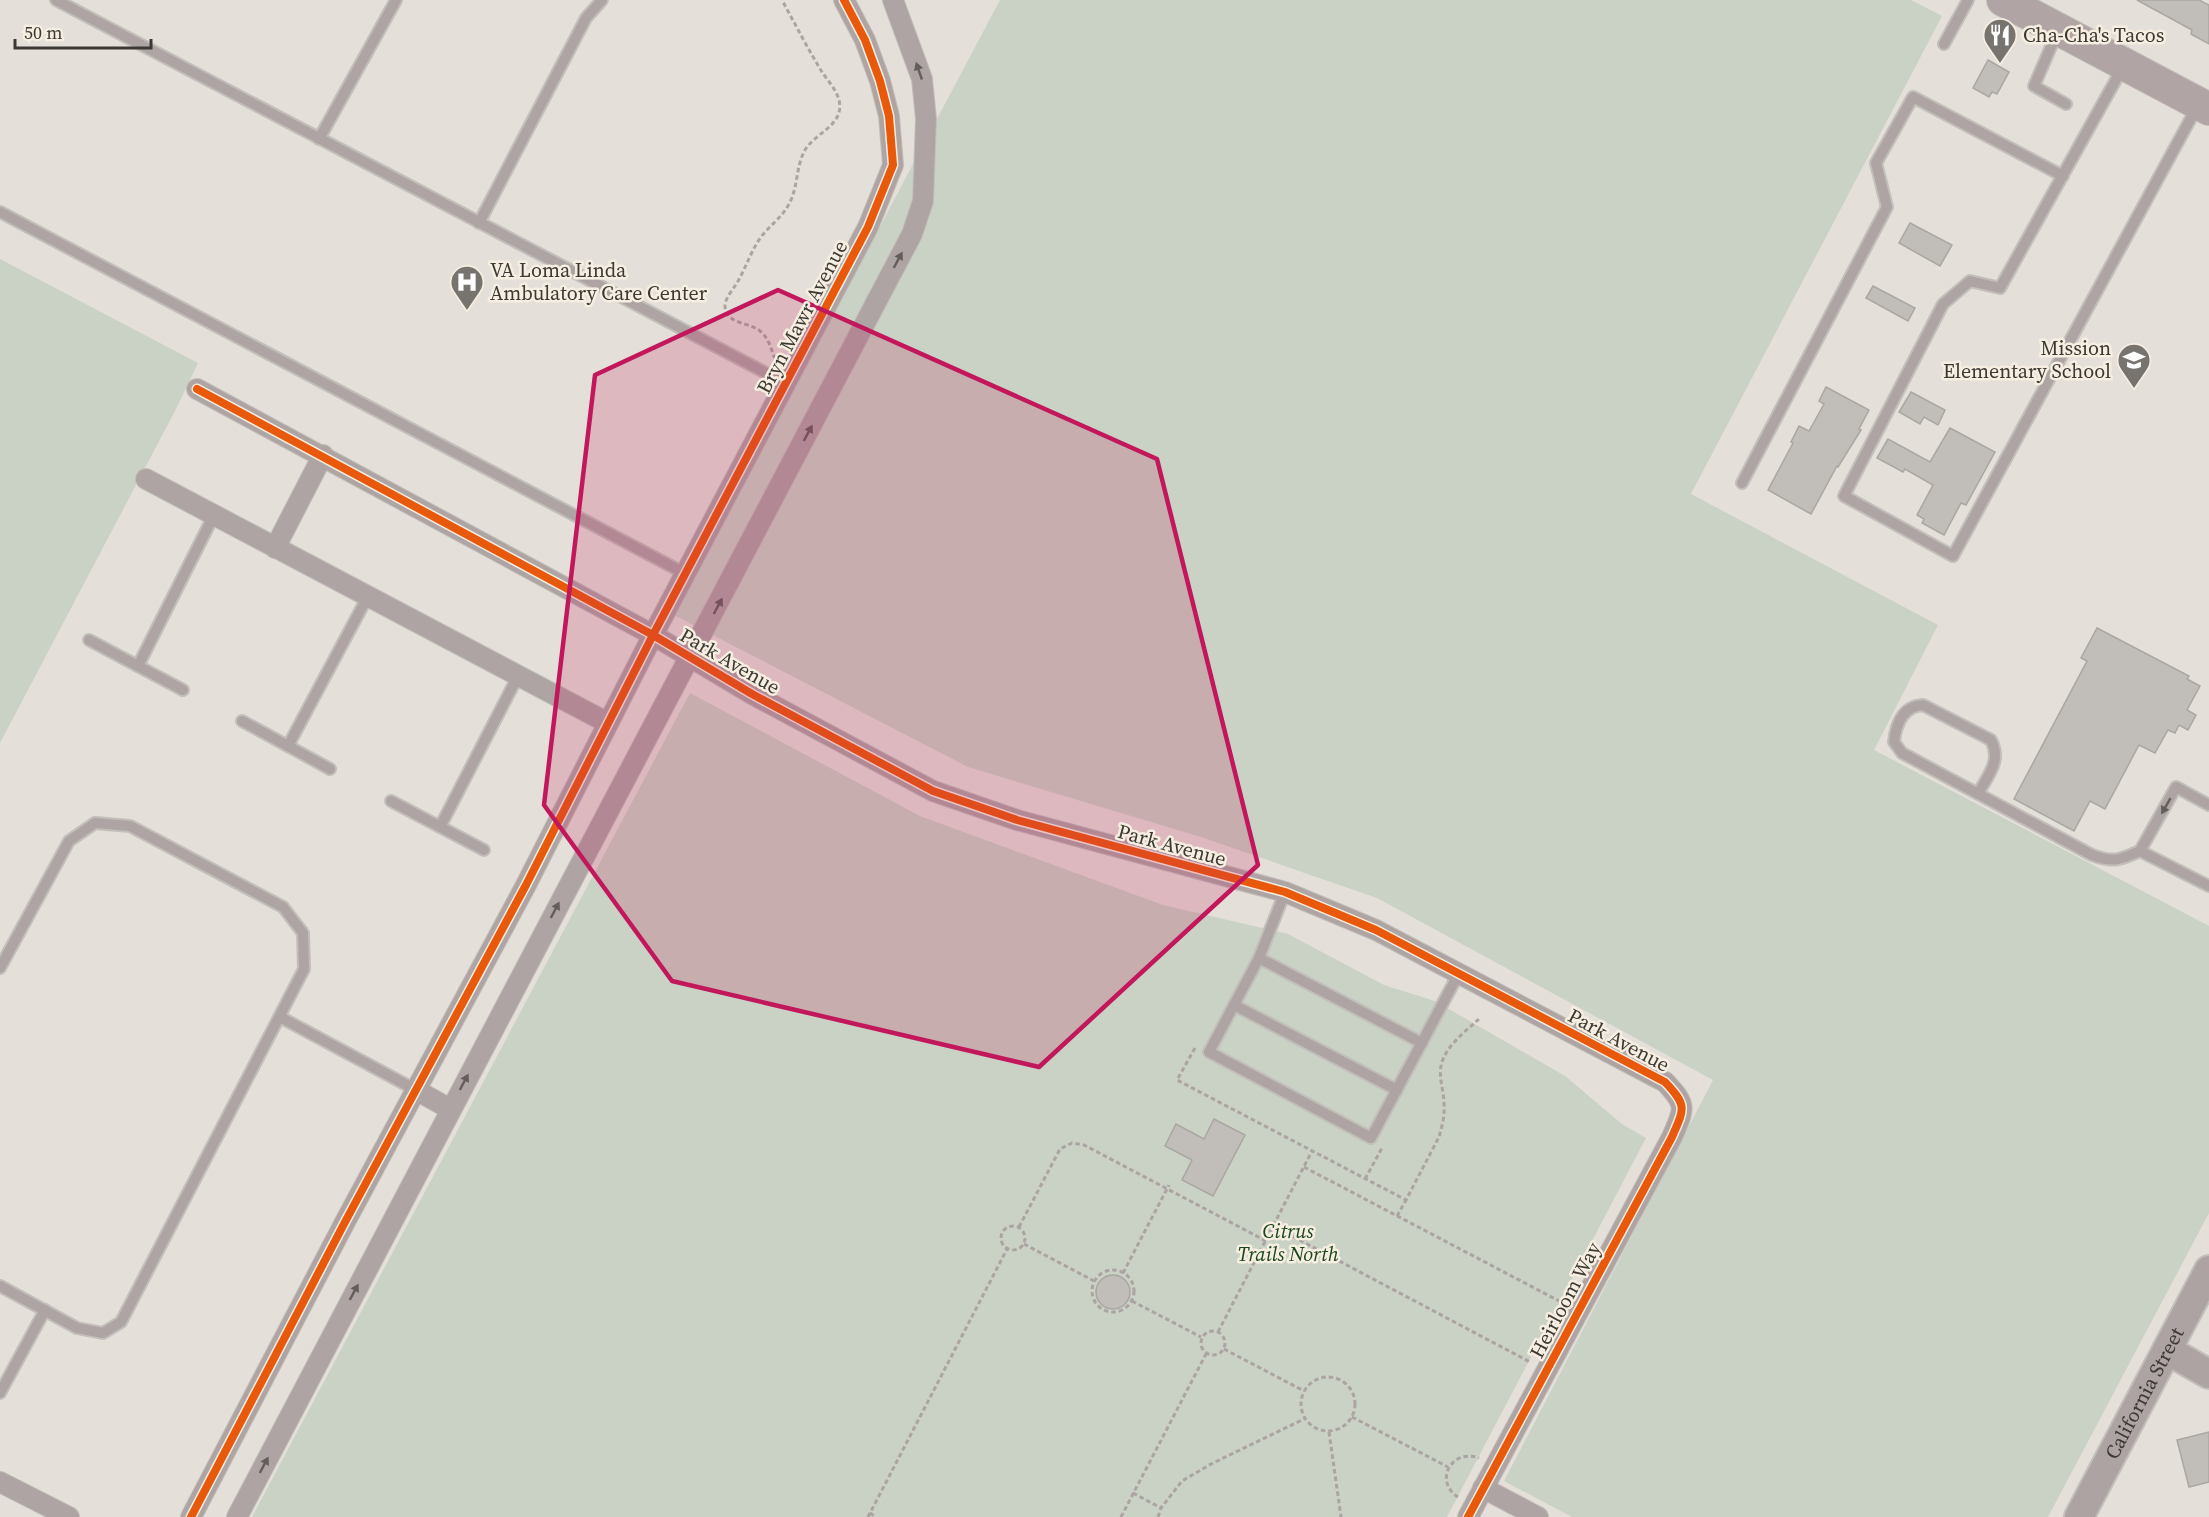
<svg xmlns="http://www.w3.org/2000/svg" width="2209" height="1517" font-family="'Source Serif 4',serif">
	<rect width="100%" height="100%" fill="#e4e0d9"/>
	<g fill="#c9d2c4">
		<polygon points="1000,0 1911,0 1942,16 1691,494 1938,625 1874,750 2209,926 2209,1213 2048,1517 1572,1517 1504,1481 1713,1080 1377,898 1201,837 968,767 674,615"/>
		<polygon points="0,259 198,363 176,409 0,743"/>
		<polygon points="690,693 920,816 1163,905 1288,934 1384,985 1435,1001 1565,1076 1622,1124 1646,1138 1447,1517 252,1517"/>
	</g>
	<g fill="#c1bdb8" stroke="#aaa7a2" stroke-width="1.5">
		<polygon points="2137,0 2199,0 2209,5 2209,44 2191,34 2192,30"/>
		<polygon points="1988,60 2009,72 1997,94 1992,92 1989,97 1973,88"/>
		<polygon points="1910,223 1952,245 1940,266 1899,243"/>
		<polygon points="1873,286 1915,308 1908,321 1866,298"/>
		<polygon points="1826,387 1869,410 1859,429 1861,430 1838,467 1837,466 1811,514 1768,490 1793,443 1791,442 1799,426 1809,431 1824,404 1819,401"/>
		<polygon points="1911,392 1945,410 1938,425 1924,417 1920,424 1899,412"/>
		<polygon points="1950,428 1995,452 1966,505 1961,503 1944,535 1922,523 1924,519 1917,515 1933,485 1905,469 1903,472 1877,458 1888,439 1930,462"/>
		<polygon points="2097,628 2189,676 2187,679 2200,686 2187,710 2196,715 2188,730 2179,725 2175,733 2168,730 2155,753 2139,745 2105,809 2090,801 2074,831 2014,799 2087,661 2081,658"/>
		<polygon points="1214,1119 1245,1135 1213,1196 1182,1180 1192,1160 1165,1146 1176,1124 1204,1139"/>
		<circle cx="1113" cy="1292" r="17"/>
		<polygon points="2209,1432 2209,1482 2189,1487 2177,1440"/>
	</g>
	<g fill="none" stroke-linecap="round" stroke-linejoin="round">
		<defs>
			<g id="lane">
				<polyline points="56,0 785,383"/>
				<polyline points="2057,33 2034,86 2066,104"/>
				<polyline points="1944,44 1968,0"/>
				<polyline points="2123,67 2000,288 1970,281 1943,304 1844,496 1953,556 2197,107"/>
				<polyline points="319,139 396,0"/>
				<polyline points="0,212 686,574"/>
				<polyline points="479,223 586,18 602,0"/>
				<polyline points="1742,483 1887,207 1876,163 1913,97 2063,176"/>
				<polyline points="89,640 183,690"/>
				<polyline points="138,666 214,515"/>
				<polyline points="242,721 330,769"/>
				<polyline points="288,746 368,596"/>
				<path d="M1978 794C1988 775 2002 761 1991 740L1923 705C1903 706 1896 724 1894 742L1902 753 2092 855C2113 863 2120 860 2140 851"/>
				<polyline points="391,801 484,850"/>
				<polyline points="2209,805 2176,787 2140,851 2209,886"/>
				<polyline points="440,827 518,676"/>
				<polyline points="1285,892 1259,958 1209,1052 1371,1138 1459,973"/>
				<polyline points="1259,958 1422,1043"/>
				<polyline points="0,968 69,841 95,823 130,826 283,907 303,933 304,969 121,1322 103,1333 77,1328 0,1286"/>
				<polyline points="1234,1005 1397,1090"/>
				<polyline points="280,1017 416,1090"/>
				<polyline points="0,1393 45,1310"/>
			</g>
			<g id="street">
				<path d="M197 389 653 635 752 694 933 791 1017 820 1285 892 1376 930 1665 1082C1688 1106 1684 1109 1672 1137L1468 1517"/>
				<polyline points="146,479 608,723"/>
				<polyline points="275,548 323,455"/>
				<polyline points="416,1090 450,1109"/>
				<polyline points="0,1482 69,1517"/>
				<polyline points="1483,1488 1538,1517"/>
				<polyline points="191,1517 345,1222 526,885 653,635 868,227 893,165 889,116 880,81 865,40 844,0"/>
				<path d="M237 1517C460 1088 688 662 912 234L923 201 926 119 922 79 893 0"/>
			</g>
			<g id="secondary">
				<polyline points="2167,1350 2209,1374"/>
				<path id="s1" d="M2079 1517 2209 1270"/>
			</g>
			<polyline id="primary" points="2003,0 2209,109"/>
		</defs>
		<use href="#lane" stroke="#c2beb9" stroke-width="14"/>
		<use href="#street" stroke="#c2beb9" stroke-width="22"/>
		<use href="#secondary" stroke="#c2beb9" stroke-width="32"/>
		<use href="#primary" stroke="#c2beb9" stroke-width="34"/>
		<g stroke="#aca3a3" stroke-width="3" stroke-dasharray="4.5 3" stroke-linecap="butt">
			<path d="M775 359C771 349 769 338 760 331 750 322 726 325 725 306 725 299 731 292 735 286 745 271 750 252 761 237 770 225 783 217 790 202 798 186 796 166 805 150 816 132 845 125 839 100 836 89 828 81 822 72 808 49 795 24 782 0"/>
			<path d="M1195 1048 1177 1080 1406 1200 1439 1137C1442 1127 1445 1115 1444 1104 1444 1088 1436 1073 1444 1057 1451 1042 1467 1030 1479 1019"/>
			<polyline points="1304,1167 1561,1302"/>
			<polyline points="1365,1179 1382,1148"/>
			<polyline points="1397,1216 1406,1200"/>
			<circle cx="1013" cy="1238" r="12"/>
			<polyline points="1273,1226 1530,1362"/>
			<polyline points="1019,1227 1060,1149 1072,1143 1084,1145 1266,1241"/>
			<polyline points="1024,1244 1094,1281"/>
			<circle cx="1113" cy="1291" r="21"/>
			<polyline points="1123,1273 1169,1185"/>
			<polyline points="1132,1301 1201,1337"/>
			<circle cx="1213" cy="1343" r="12"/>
			<polyline points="1218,1332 1312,1151"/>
			<polyline points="1224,1349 1304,1391"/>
			<circle cx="1328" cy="1404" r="27"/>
			<polyline points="1352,1417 1448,1467"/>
			<polyline points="1329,1432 1341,1517"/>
			<polyline points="1133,1493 1161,1508"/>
			<path d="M1458 1497C1433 1481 1452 1448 1479 1458"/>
			<polyline points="870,1513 876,1517"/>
			<polyline points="868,1517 1007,1249"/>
			<polyline points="1121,1517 1206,1354"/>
			<polyline points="1158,1517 1161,1508 1182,1481 1211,1464 1304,1419"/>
		</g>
		<use href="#lane" stroke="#aea4a4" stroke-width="10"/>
		<use href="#street" stroke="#aea4a4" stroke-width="20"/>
		<use href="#secondary" stroke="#ada3a2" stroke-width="28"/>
		<use href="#primary" stroke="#b1a4a4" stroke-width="32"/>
		<defs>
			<g id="cycleway">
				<path d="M197 389 653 635 752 694 933 791 1017 820 1285 892 1376 930 1665 1082C1688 1106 1684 1109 1672 1137L1468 1517"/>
				<polyline points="191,1517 345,1222 526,885 653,635 868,227 893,165 889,116 880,81 865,40 844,0"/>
			</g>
		</defs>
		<use href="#cycleway" stroke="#f6eee1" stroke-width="11"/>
		<use href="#cycleway" stroke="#e8590c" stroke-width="8"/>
	</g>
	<defs><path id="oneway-solid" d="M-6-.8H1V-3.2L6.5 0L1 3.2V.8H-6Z" transform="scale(1.5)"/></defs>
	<g fill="#645e5b">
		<use href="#oneway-solid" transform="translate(919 71) rotate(-109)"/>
		<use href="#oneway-solid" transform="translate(898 260) rotate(-62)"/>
		<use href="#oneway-solid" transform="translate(808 433) rotate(-62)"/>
		<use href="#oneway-solid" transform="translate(718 606) rotate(-62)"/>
		<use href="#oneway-solid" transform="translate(2166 806) rotate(120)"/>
		<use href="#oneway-solid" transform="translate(555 910) rotate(-62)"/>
		<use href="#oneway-solid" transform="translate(464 1082) rotate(-62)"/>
		<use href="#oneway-solid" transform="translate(354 1292) rotate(-62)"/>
		<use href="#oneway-solid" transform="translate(264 1465) rotate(-62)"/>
	</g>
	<path fill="#c2185b" fill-opacity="0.2" stroke="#c2185b" stroke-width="4.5" stroke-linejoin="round" d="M778 290 1157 459 1258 865 1039 1067 672 981 544 805 595 375Z"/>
	<defs>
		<symbol id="restaurant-pin" viewBox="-11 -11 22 30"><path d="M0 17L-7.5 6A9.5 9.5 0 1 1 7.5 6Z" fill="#77736e" stroke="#f6eee1"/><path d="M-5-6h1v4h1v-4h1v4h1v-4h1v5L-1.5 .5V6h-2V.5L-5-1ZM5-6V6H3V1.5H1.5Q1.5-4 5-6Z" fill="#fff"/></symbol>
		<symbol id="hospital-pin" viewBox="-11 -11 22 30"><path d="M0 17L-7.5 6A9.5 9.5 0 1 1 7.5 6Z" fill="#77736e" stroke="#f6eee1"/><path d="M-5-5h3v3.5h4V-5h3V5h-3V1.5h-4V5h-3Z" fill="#fff"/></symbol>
		<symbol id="school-pin" viewBox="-11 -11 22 30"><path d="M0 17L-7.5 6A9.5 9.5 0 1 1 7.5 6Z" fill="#77736e" stroke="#f6eee1"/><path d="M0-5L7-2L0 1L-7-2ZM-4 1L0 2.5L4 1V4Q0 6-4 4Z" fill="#fff"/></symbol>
	</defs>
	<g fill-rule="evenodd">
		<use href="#restaurant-pin" x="1981" y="16" width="38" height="52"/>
		<use href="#hospital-pin" x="448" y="263" width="38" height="52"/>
		<use href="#school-pin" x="2115" y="341" width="38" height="52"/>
	</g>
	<g text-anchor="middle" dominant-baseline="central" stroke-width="5" stroke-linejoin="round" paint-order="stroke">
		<g font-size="20" fill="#3c3934" stroke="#f6eee1" text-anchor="start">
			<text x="2023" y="35">Cha-Cha's Tacos</text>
			<text x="490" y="270">VA Loma Linda<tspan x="490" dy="23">Ambulatory Care Center</tspan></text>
			<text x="2111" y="348" text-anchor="end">Mission<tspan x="2111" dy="23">Elementary School</tspan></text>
		</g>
		<g font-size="20" fill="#3c3934" stroke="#f6eee1">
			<text transform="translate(802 317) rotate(-62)">Bryn Mawr Avenue</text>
			<text transform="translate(730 661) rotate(30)">Park Avenue</text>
			<text transform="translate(1172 845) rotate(15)">Park Avenue</text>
			<text transform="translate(1619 1040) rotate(28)">Park Avenue</text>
			<text transform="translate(1565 1300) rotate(-62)">Heirloom Way</text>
			<text stroke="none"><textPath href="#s1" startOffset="140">California Street</textPath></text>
		</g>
		<g font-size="20" font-style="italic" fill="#1a461d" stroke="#f6eee1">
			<text x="1288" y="1231">Citrus<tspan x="1288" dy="23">Trails North</tspan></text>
		</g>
	</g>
	<path d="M15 39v9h136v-9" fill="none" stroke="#3c3934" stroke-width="3"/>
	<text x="24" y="39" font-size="18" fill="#3c3934" stroke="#f6eee1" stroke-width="4.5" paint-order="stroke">50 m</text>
</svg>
